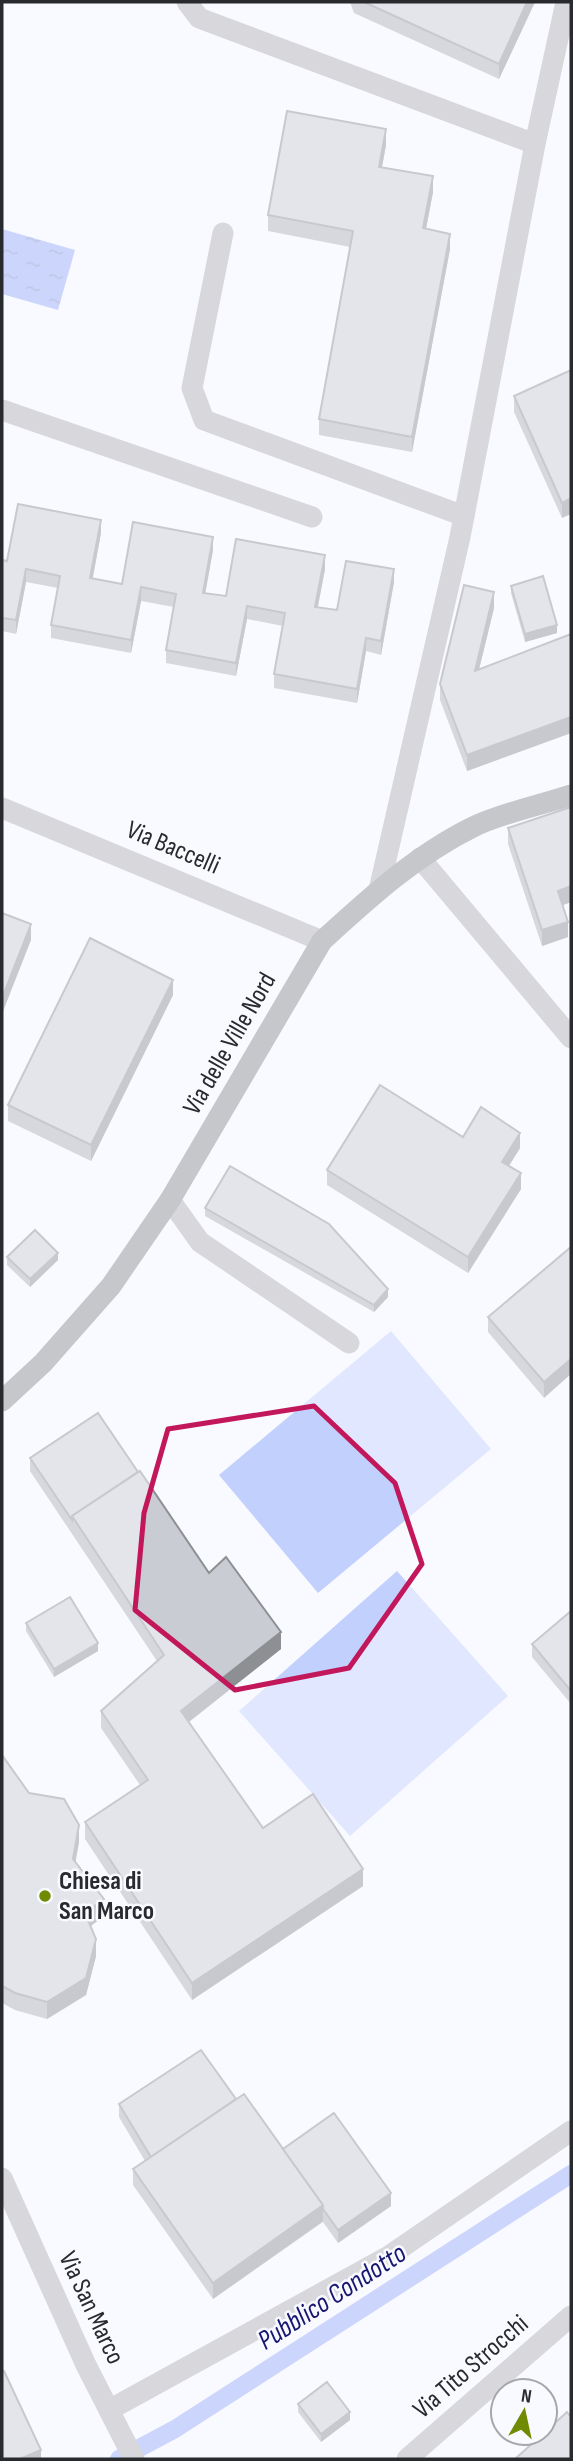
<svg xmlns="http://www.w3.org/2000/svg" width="573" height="2461" font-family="'Sofia Sans Condensed',sans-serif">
	<defs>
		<pattern id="water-ripples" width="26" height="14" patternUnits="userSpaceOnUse" patternTransform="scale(1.75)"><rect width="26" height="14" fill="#96aafa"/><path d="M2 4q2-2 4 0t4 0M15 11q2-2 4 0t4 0" fill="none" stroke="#7a8bcb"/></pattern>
	</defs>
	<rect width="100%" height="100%" fill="#f9faff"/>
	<g fill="#c2d0fe">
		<polygon points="391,1331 491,1449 318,1593 219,1475"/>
		<polygon points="397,1571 508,1696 350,1836 239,1711"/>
	</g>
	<polygon fill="url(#water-ripples)" points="2,229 75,250 58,310 2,294"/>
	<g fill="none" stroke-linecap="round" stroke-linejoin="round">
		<polyline stroke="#96aafa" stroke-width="18" points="119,2459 175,2429 571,2174"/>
		<g stroke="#adaeb1" stroke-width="21">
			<polyline points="187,2 199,18 535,144"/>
			<polyline points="223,233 192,388 204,420 464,516"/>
			<polyline points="2,410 312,517"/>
			<polyline points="420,858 571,1038"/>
			<polyline points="379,890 460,537 535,144 566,2"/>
			<polyline points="170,1200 200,1242 349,1343"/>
			<polyline points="109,2410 389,2256 571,2131"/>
		</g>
		<g stroke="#adaeb1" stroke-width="21">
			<polyline points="2,808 322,941"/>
			<polyline points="2,2178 86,2365 134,2459"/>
			<polyline points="407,2459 571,2316"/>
		</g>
		<path stroke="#87898d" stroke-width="21" d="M2 1401 43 1363 111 1286 170 1200 322 941C369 898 416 855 473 827 501 813 541 805 571 795"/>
	</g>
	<g fill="#adafb5">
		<polygon points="350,2 535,2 499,79 354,13"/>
		<polygon points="386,145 382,167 433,192 426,229 450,249 412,452 319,435 319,419 350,247 268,231 268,215"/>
		<polygon points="571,370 562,518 514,412 514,396"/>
		<polygon points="101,533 93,578 122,584 213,550 205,593 226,596 325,569 318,607 337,610 394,582 381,655 366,651 357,703 274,688 274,674 283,626 247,619 236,676 166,663 166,650 174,607 141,601 131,653 51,638 51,625 58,588 26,582 16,634 2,631 2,560 7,561"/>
		<polygon points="511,586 557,633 525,642 511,593"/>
		<polygon points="494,608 479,669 571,634 571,733 467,771 440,700 440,684"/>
		<polygon points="571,807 571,902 563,905 568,937 542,946 508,844 508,828"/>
		<polygon points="173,995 91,1161 8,1121 8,1105"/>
		<polygon points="463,1137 520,1148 509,1166 521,1189 468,1273 327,1185 327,1170"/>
		<polygon points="205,1208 388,1297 374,1312 205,1216"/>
		<polygon points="571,1247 544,1398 488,1332 488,1317"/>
		<polygon points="7,1257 58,1260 30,1287 7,1265"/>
		<polygon points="30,1458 138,1472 209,1573 281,1649 189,1722 263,1828 363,1886 192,2000 85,1839 85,1822 140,1785 101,1728 101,1711 157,1661 30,1471"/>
		<polygon points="571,1611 571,1704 532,1657 532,1644"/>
		<polygon points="26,1623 98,1651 54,1677 26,1631"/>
		<polygon points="2,1755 29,1793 79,1842 75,1862 104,1916 91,1926 96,1956 86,1995 47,2019 15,2010 2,2003"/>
		<polygon points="236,2099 283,2149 391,2206 338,2243 323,2222 213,2299 133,2185 133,2169 145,2161 119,2117 119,2104"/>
		<polygon points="298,2404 350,2420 321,2442 298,2412"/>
	</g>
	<g fill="#8d8f93">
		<polygon points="527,2 535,2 499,79 499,64"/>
		<polygon points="386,129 386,145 379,183 379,167"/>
		<polygon points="433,176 433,192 423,244 423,228"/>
		<polygon points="450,234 450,249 412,452 412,437"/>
		<polygon points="571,498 571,514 562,518 562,503"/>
		<polygon points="101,520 101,533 90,591 90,578"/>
		<polygon points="213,537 213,550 203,606 203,593"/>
		<polygon points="325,555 325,569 315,620 315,607"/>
		<polygon points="26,569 26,582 16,634 16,620"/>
		<polygon points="394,569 394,582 381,655 381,641"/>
		<polygon points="141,587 141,601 131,653 131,640"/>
		<polygon points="494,592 494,608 475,686 475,671"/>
		<polygon points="247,606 247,619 236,676 236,663"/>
		<polygon points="557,625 557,633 525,642 525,634"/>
		<polygon points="366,638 366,651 357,703 357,689"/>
		<polygon points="571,717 571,733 467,771 467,755"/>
		<polygon points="571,886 571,902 558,907 558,891"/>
		<polygon points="568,922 568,937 542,946 542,930"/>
		<polygon points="31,924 31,940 2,1014 2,998"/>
		<polygon points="173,980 173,995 91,1161 91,1145"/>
		<polygon points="520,1133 520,1148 502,1177 502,1162"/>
		<polygon points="521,1173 521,1189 468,1273 468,1257"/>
		<polygon points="58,1253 58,1260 30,1287 30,1279"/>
		<polygon points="388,1289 388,1297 374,1312 374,1305"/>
		<polygon points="571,1359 571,1374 544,1398 544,1382"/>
		<polygon points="281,1632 281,1649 181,1728 181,1711"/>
		<polygon points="98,1643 98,1651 54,1677 54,1669"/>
		<polygon points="79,1825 79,1842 73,1876 73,1859"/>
		<polygon points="363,1869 363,1886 192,2000 192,1983"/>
		<polygon points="104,1899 104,1916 85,1930 85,1913"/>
		<polygon points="96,1939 96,1956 86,1995 47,2019 47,2002"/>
		<polygon points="391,2193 391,2206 338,2243 338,2230"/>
		<polygon points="323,2205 323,2221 213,2299 213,2283"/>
		<polygon points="350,2412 350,2420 321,2442 321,2434"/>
		<polygon points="41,2450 41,2459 20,2459"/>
	</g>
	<g fill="#c9ccd2" stroke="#8d8f93" stroke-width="2">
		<polygon points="364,2 527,2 499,64"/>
		<polygon points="287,111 386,129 379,167 433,176 423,228 450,234 412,437 319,419 353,231 268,215"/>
		<polygon points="571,370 571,498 562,503 514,396"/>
		<polygon points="18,504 101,520 90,578 122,584 133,522 213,537 203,593 226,596 236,539 325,555 315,607 337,610 346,561 394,569 381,641 366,638 357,689 274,674 285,613 247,606 236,663 166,650 176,594 141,587 131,640 51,625 60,576 26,569 16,620 2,618 2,560 7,561"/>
		<polygon points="543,576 557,625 525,634 511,586"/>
		<polygon points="464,585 494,592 475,671 571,634 571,717 467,755 440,684"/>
		<polygon points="571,807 571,886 558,891 568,922 542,930 508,828"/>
		<polygon points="2,913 31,924 2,998"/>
		<polygon points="90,938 173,980 91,1145 8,1105"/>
		<polygon points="380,1085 463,1137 481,1107 520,1133 502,1162 521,1173 468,1257 327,1170"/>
		<polygon points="230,1166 329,1224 388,1289 374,1305 205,1208"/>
		<polygon points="35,1230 58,1253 30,1279 7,1257"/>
		<polygon points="571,1247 571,1359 544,1382 488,1317"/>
		<polygon points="98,1413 138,1472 72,1516 72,1520 30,1458"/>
		<polygon points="140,1471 209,1573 226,1557 281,1632 181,1711 263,1828 313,1794 363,1869 192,1983 85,1822 148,1780 101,1711 164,1655 72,1516"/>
		<polygon points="70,1597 98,1643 54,1669 26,1623"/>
		<polygon points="571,1611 571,1691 532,1644"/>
		<polygon points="2,1755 29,1793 64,1799 79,1825 73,1859 104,1899 85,1913 96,1939 86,1978 47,2002 15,1993 2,1986"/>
		<polygon points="201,2050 236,2099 151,2157 119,2104"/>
		<polygon points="244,2094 323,2205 213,2283 133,2169"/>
		<polygon points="334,2113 391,2193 338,2230 323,2209 323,2205 283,2149"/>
		<polygon points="4,2371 41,2450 20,2459 2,2459 2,2372"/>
		<polygon points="327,2382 350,2412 321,2434 298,2404"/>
		<polygon points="567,2412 571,2417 571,2459 515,2459"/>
	</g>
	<path d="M0 0H573V2461H0ZM314 1406 395 1483 422 1564 349 1668 235 1690 135 1610 144 1513 168 1429Z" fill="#f9faff" fill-opacity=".55" fill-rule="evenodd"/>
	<path fill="none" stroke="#c2185b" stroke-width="5" stroke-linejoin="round" d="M314 1406 395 1483 422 1564 349 1668 235 1690 135 1610 144 1513 168 1429Z"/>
	<circle fill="#708b02" stroke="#f9faff" stroke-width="2.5" cx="45" cy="1896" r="7"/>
	<g text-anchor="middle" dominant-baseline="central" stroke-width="5" stroke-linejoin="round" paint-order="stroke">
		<g font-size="26" fill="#292a2d" stroke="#f9faff">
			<text transform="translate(173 848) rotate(23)">Via Baccelli</text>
			<text transform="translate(230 1044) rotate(-60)">Via delle Ville Nord</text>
			<text transform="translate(91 2308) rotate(65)">Via San Marco</text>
			<text transform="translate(471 2367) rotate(-41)">Via Tito Strocchi</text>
		</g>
		<g font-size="26" font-weight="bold" fill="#292a2d" stroke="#f9faff" text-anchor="start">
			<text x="59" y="1881">Chiesa di<tspan x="59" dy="30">San Marco</tspan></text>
		</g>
		<g font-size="28" font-style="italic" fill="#171670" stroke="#f9faff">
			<text transform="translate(332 2297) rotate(-33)">Pubblico Condotto</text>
		</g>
	</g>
	<rect width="573" height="2461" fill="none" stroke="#292a2d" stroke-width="7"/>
	<g transform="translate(524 2412) rotate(9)"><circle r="33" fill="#f9faff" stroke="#a6a7ab" stroke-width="2"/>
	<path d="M0-5L12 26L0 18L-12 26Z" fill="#708b02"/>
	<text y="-10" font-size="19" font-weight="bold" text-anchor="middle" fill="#292a2d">N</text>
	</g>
</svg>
